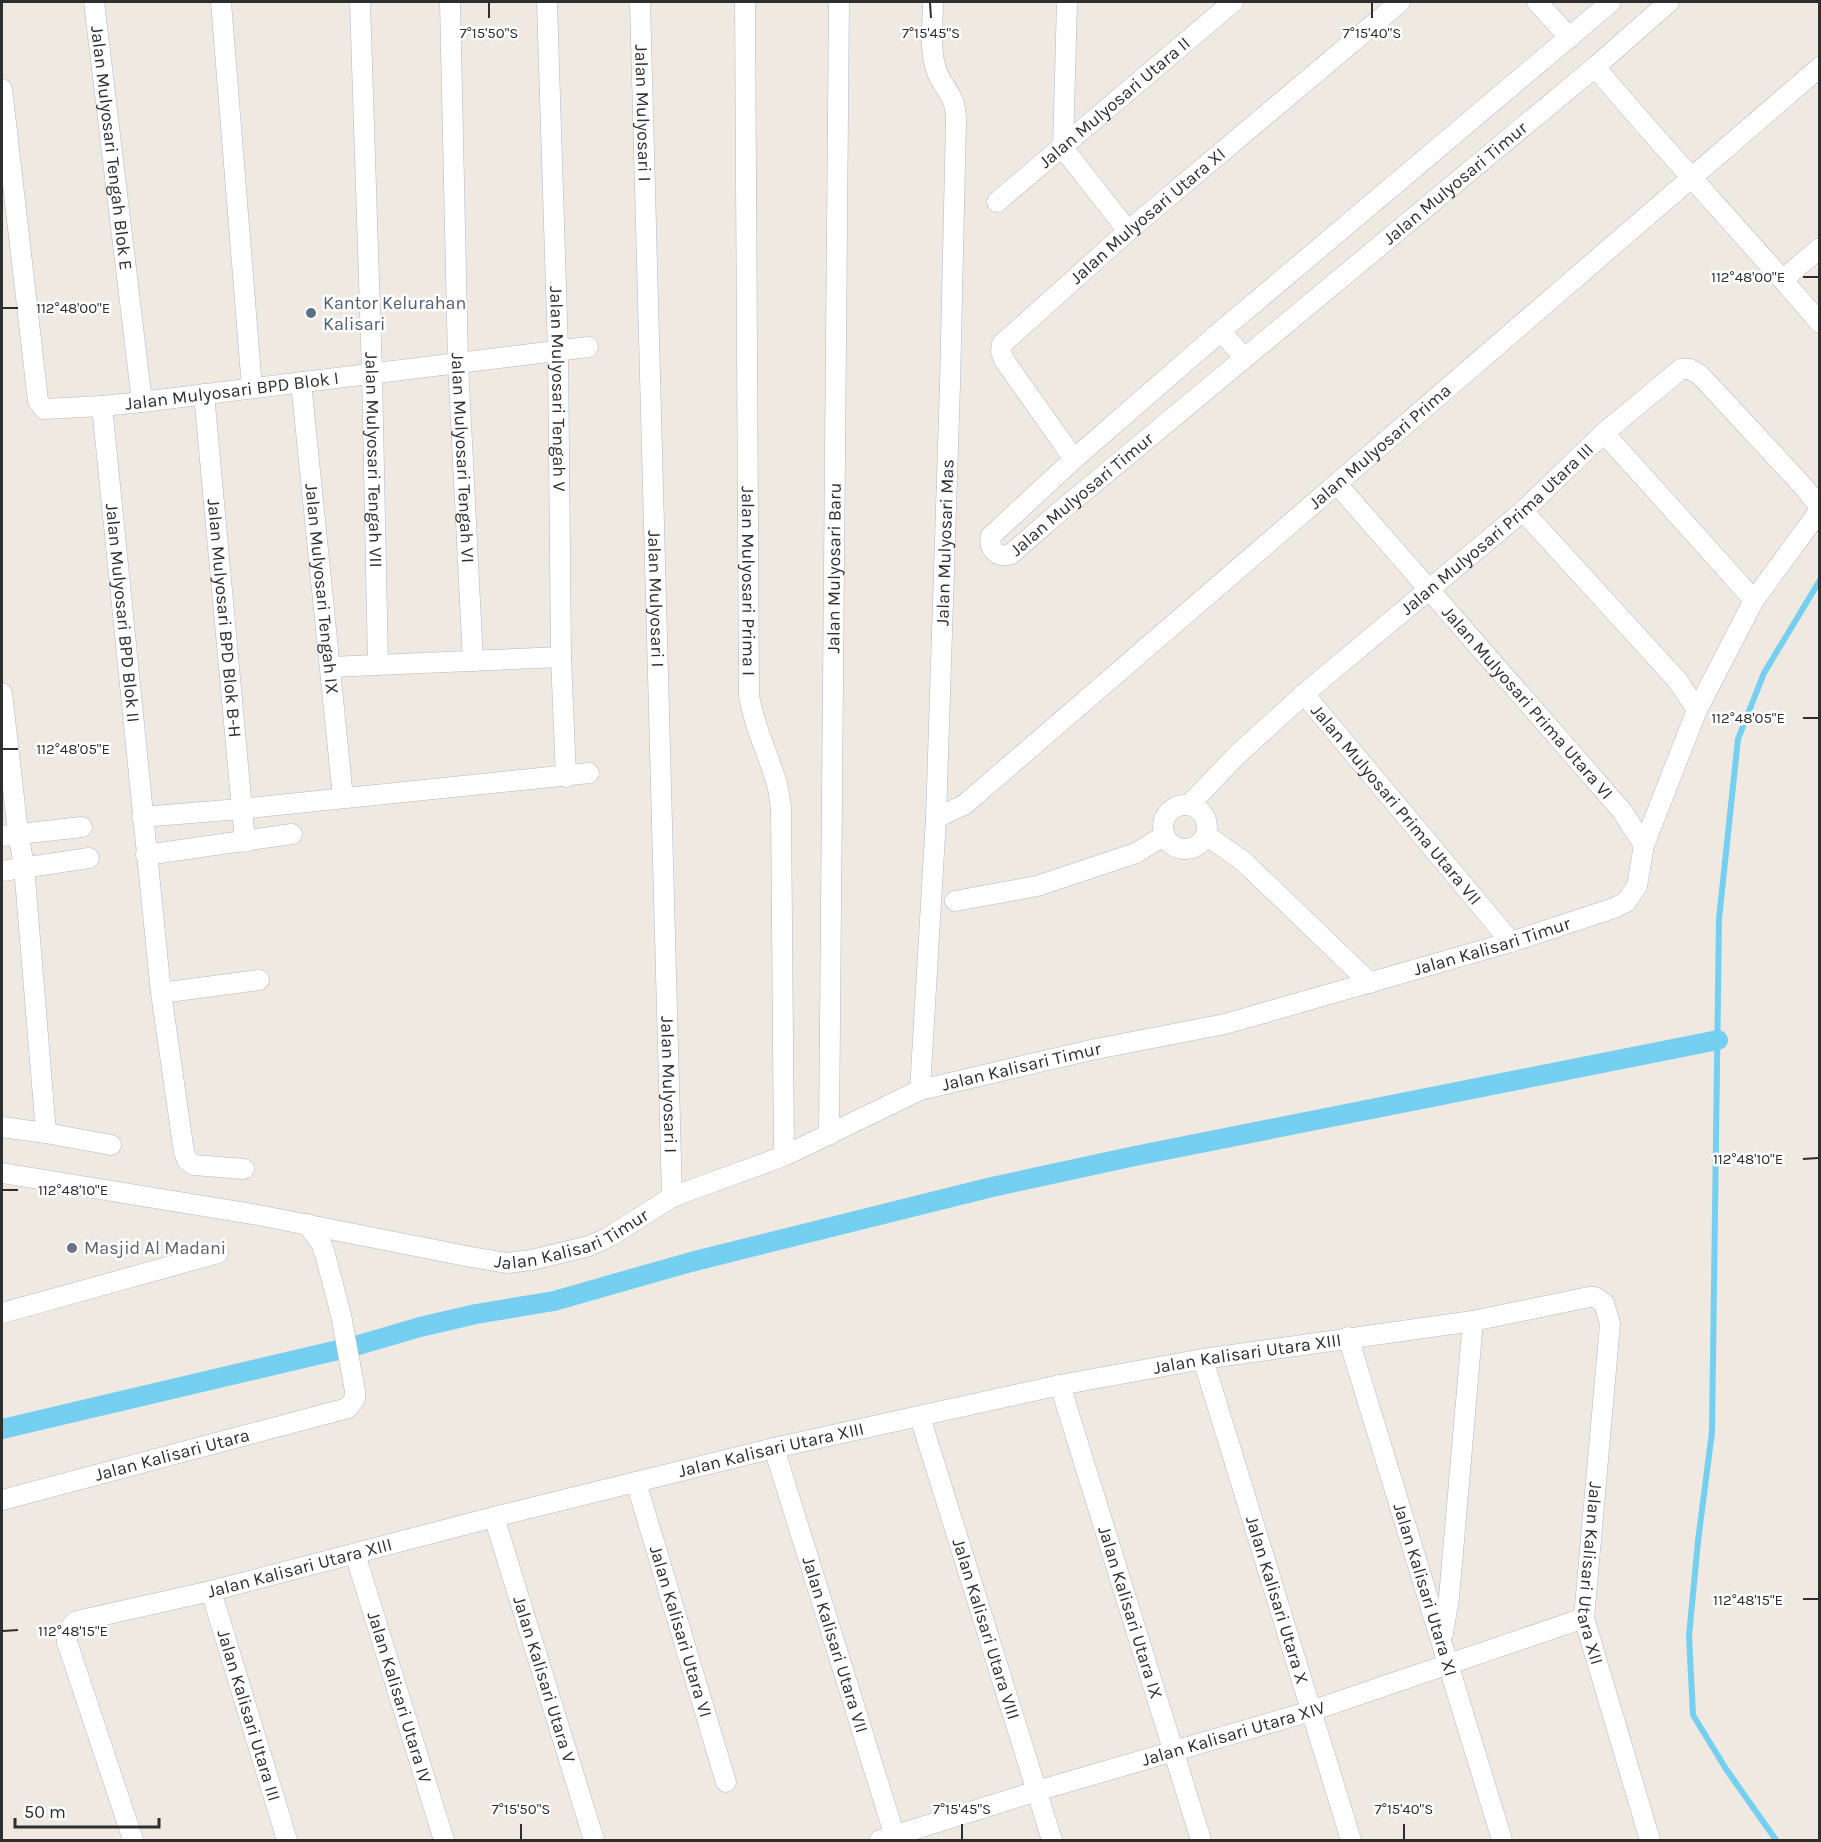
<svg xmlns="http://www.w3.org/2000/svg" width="1821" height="1842" font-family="Karla,sans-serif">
	<rect width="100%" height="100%" fill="#efe9e1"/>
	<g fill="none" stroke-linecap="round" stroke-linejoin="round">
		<polyline stroke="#75cff0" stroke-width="6" points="1776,1840 1726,1769 1693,1715 1689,1636 1698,1541 1712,1432 1719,919 1738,739 1764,673 1820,580"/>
		<polyline stroke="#75cff0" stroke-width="20" points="2,1429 355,1346 420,1327 476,1314 554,1301 691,1262 992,1187 1135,1156 1718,1040"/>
		<defs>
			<g id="minor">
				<path id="s1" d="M94 2 142 402"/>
				<polyline points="221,2 252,388"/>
				<path id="s2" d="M360 2 372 373 378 665"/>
				<path id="s3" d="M450 2 458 363 473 661"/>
				<path id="s4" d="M547 2 558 351 561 657 566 777"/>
				<path id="s5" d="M640 2 672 1197"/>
				<path id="s6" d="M745 2 749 695C754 727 767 751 776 781 779 790 780 800 781 809L784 1156"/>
				<polyline points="1067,2 1063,148 1128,231"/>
				<polyline points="1537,2 1570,38"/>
				<path id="s7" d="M1611 2 1221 331 1074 459 991 536C988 549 998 559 1011 554L1057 514 1595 67 1669 2"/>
				<path d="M1595 67C1668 154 1746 236 1820 323"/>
				<path id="s8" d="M2 89 38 401 44 409 102 406 142 402 588 347"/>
				<path id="s9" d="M997 202 1233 2"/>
				<polyline points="1783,279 1820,248"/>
				<polyline points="1221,331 1244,358"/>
				<path id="s10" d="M301 382 343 798"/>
				<path id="s11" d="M204 394 245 842"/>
				<path id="s12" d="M102 406 161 993 184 1152 187 1160 194 1165 244 1169"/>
				<polyline points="1604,433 1754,600"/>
				<path id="s13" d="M1074 459 1004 360 1001 351 1002 344 1128 231 1400 2"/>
				<path id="s14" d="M1337 484 1622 811 1644 845"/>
				<polyline points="1523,511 1678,681 1697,710"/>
				<polyline points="330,667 561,657"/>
				<polyline points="2,693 18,833 24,866 46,1133"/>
				<path id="s15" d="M1304 694 1511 942"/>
				<circle cx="1185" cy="827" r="22"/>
				<path id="s16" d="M1189 805 1238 754 1304 694 1523 511 1604 433 1681 369H1690L1700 375 1802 485 1820 507"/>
				<polyline points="142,817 240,809 589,773"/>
				<path id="s17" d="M936 818 964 805 1820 67"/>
				<polyline points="1206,835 1243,861 1370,983"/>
				<polyline points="2,836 82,827"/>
				<polyline points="146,855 292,834"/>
				<polyline points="2,871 89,858"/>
				<polyline points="955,901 1037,886 1136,853 1165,835"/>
				<polyline points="161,993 259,980"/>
				<path id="s18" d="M920 1090 936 818 950 385 956 121C956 92 943 91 936 69 929 47 933 23 933 2"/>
				<polyline points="2,1127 46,1133 111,1145"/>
				<path id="s19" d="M829 1135 839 2"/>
				<path id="s20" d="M2 1173 258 1215 471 1257 507 1263 532 1260 589 1246 609 1237 672 1197 784 1156 920 1090 1091 1050 1225 1024 1511 942 1614 908 1626 902 1637 886 1644 845 1697 710 1754 600 1820 510"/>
				<polyline points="2,1313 218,1253"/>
				<path id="s21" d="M1348 1337 1502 1840"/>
				<path id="s22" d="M1203 1359 1351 1840"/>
				<path id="s23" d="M1060 1385 1201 1840"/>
				<path id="s24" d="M920 1417 1052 1840"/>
				<path id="s25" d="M774 1448 896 1840"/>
				<path id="s26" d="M636 1482 726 1782"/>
				<path id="s27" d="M2 1500 348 1408 355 1398V1391L341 1315 325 1254 321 1243 307 1224"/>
				<path id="s28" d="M494 1517 594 1840"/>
				<path id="s29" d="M355 1554 444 1840"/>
				<path id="s30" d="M211 1591 287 1840"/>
				<polyline points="1443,1633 1449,1598 1473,1321"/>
				<path id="s31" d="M133 1840 67 1642C67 1632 70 1626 77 1621L211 1591 494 1517 774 1448 1060 1385 1203 1359 1473 1321 1589 1297H1595L1604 1303 1610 1324 1584 1618 1650 1840"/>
				<path id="s32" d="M880 1840 1037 1791 1311 1711 1584 1618"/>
			</g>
		</defs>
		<use href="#minor" stroke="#b4b7c1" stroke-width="21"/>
		<use href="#minor" stroke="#fff" stroke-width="20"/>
	</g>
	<path fill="none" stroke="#2e2e2e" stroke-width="2" d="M489 3V18M930 3 931 18M1372 3V18M1803 277H1818M3 308H18M1803 718H1818M3 749H18M1803 1159 1818 1158M3 1190H18M1803 1599H1818M3 1631 18 1630M521 1824V1839M962 1824V1839M1404 1824V1839"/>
	<circle fill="#5c6f8a" stroke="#fff" stroke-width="2" cx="311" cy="313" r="6"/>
	<circle fill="#6b7280" stroke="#fff" stroke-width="2" cx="72" cy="1248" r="6"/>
	<g text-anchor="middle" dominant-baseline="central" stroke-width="5" stroke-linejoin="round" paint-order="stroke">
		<g font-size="18" fill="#2e2e2e" stroke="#fff">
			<text stroke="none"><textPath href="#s9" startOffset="154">Jalan Mulyosari Utara II</textPath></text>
			<text stroke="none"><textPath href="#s5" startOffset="111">Jalan Mulyosari I</textPath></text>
			<text stroke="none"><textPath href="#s1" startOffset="147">Jalan Mulyosari Tengah Blok E</textPath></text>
			<text stroke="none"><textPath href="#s7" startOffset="1431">Jalan Mulyosari Timur</textPath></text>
			<text stroke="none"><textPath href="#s13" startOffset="332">Jalan Mulyosari Utara XI</textPath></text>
			<text stroke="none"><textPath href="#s4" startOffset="387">Jalan Mulyosari Tengah V</textPath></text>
			<text stroke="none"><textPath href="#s8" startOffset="513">Jalan Mulyosari BPD Blok I</textPath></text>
			<text stroke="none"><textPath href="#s17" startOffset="580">Jalan Mulyosari Prima</textPath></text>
			<text stroke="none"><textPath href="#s3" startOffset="456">Jalan Mulyosari Tengah VI</textPath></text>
			<text stroke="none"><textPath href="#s2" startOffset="458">Jalan Mulyosari Tengah VII</textPath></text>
			<text stroke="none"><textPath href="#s7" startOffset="945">Jalan Mulyosari Timur</textPath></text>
			<text stroke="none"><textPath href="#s16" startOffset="414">Jalan Mulyosari Prima Utara III</textPath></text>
			<text stroke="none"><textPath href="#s18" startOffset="548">Jalan Mulyosari Mas</textPath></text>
			<text stroke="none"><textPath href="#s19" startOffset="567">Jalan Mulyosari Baru</textPath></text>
			<text stroke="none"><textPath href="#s6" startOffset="579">Jalan Mulyosari Prima I</textPath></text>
			<text stroke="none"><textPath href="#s10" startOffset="208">Jalan Mulyosari Tengah IX</textPath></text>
			<text stroke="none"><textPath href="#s5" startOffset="597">Jalan Mulyosari I</textPath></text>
			<text stroke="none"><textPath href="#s12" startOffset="208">Jalan Mulyosari BPD Blok II</textPath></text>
			<text stroke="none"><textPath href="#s11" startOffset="225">Jalan Mulyosari BPD Blok B-H</textPath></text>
			<text stroke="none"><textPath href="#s14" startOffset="290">Jalan Mulyosari Prima Utara VI</textPath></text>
			<text stroke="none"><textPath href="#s15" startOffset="144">Jalan Mulyosari Prima Utara VII</textPath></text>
			<text stroke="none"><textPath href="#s20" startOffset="1554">Jalan Kalisari Timur</textPath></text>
			<text stroke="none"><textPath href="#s20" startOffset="1068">Jalan Kalisari Timur</textPath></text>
			<text stroke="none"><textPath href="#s5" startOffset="1083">Jalan Mulyosari I</textPath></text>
			<text stroke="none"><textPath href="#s20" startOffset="582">Jalan Kalisari Timur</textPath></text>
			<text stroke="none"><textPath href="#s31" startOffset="1434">Jalan Kalisari Utara XIII</textPath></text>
			<text stroke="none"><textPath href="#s31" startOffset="948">Jalan Kalisari Utara XIII</textPath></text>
			<text stroke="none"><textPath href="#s27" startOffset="176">Jalan Kalisari Utara</textPath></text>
			<text stroke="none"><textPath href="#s31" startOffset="462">Jalan Kalisari Utara XIII</textPath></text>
			<text stroke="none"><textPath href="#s31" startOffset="2070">Jalan Kalisari Utara XII</textPath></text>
			<text stroke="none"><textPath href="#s21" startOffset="264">Jalan Kalisari Utara XI</textPath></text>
			<text stroke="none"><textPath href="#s22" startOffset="252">Jalan Kalisari Utara X</textPath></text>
			<text stroke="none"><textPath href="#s23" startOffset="238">Jalan Kalisari Utara IX</textPath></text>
			<text stroke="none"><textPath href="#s24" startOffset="222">Jalan Kalisari Utara VIII</textPath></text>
			<text stroke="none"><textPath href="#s26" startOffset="156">Jalan Kalisari Utara VI</textPath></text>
			<text stroke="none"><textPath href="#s25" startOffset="206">Jalan Kalisari Utara VII</textPath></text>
			<text stroke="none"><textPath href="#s28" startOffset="170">Jalan Kalisari Utara V</textPath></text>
			<text stroke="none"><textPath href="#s29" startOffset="150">Jalan Kalisari Utara IV</textPath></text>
			<text stroke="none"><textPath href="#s30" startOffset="130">Jalan Kalisari Utara III</textPath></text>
			<text stroke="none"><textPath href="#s32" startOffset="369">Jalan Kalisari Utara XIV</textPath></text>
		</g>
		<g font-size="18" fill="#4e5e75" stroke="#fff" text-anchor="start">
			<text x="323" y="303">Kantor Kelurahan<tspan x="323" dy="21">Kalisari</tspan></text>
		</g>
		<g font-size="18" fill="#5b616d" stroke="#fff" text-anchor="start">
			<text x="84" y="1248">Masjid Al Madani</text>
		</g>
	</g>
	<g font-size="15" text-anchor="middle" fill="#2e2e2e" stroke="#fff" stroke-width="5" stroke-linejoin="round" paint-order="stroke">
		<text x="489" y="38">7°15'50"S</text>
		<text x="931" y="38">7°15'45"S</text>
		<text x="1372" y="38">7°15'40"S</text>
		<text x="1748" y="282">112°48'00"E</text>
		<text x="73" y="313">112°48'00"E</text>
		<text x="1748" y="723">112°48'05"E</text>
		<text x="73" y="754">112°48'05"E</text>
		<text x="1748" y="1164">112°48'10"E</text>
		<text x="73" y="1195">112°48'10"E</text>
		<text x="1748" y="1605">112°48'15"E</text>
		<text x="73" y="1636">112°48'15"E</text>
		<text x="521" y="1814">7°15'50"S</text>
		<text x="962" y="1814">7°15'45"S</text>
		<text x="1404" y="1814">7°15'40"S</text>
	</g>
	<rect width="1821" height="1842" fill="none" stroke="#2e2e2e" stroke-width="6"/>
	<path d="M15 1818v9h144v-9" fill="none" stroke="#2e2e2e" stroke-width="3"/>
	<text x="24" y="1818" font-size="18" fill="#2e2e2e" stroke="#ffffff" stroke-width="4.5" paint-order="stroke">50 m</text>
</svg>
